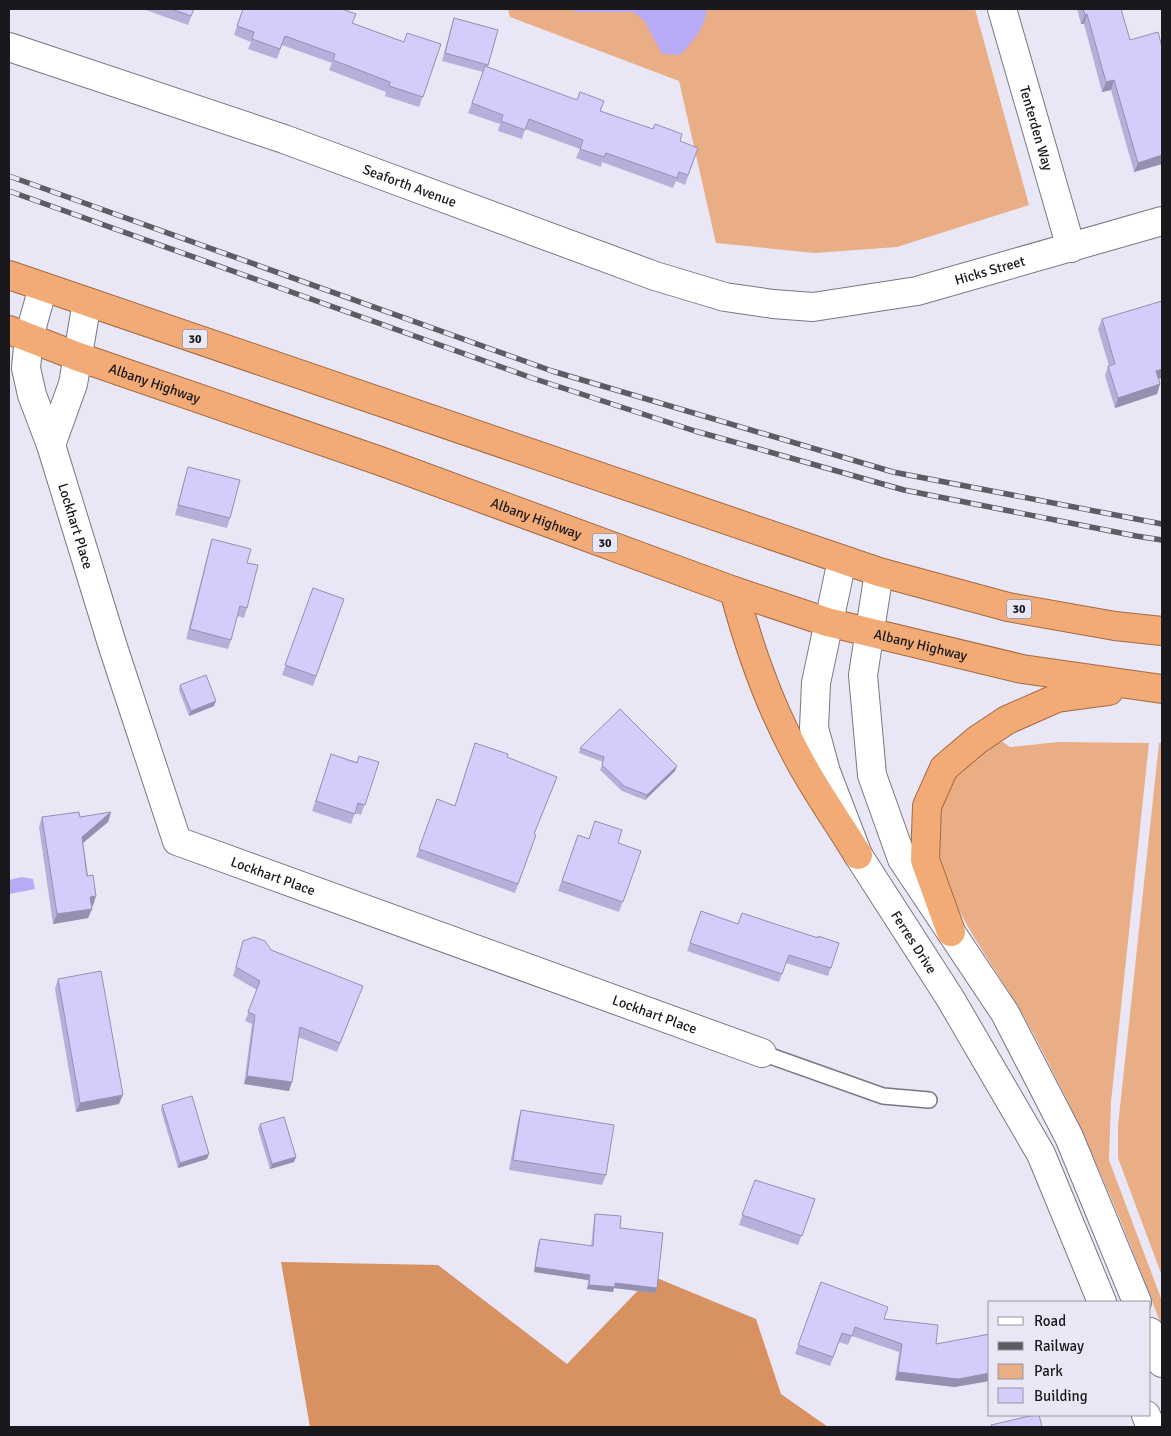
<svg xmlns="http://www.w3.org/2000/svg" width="1171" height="1436" font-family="Signika,sans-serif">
	<rect width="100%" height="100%" fill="#e9e7f5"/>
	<g fill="#eaae87">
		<polygon points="508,9 975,9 1029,205 897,247 815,253 716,243 679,81 510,17"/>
		<path d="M1000 740 1010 747 1058 742 1149 743 1111 1102 1109 1160 1162 1301V1327C1132 1248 1101 1169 1064 1094 1050 1066 1036 1037 1020 1010 990 958 936 893 936 831 936 783 964 765 1000 740Z"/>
		<polygon points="1159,743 1162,743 1162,1276 1118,1158 1118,1126"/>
	</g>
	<polygon fill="#d89160" points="281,1262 438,1265 567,1364 652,1276 756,1319 781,1394 828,1427 310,1427"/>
	<g fill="#b7abf8">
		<path d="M573 9H707C705 28 693 41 680 55L662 54 644 20 633 12H575Z"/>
		<polygon points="22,877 33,879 35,889 9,894 9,880"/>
	</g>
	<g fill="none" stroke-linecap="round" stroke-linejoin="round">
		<defs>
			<polyline id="service" points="762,1053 883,1096 929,1100"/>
			<g id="minor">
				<path id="s1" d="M1002 9 1071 248"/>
				<path id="s2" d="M43 287 29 337 26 368 32 395 51 445 113 647 177 841 762 1053"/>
				<polyline points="51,445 73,384 87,302"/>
				<path id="s3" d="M842 560 816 683 814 728 826 772 858 855 950 998 1041 1154 1102 1302"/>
				<polyline points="879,572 863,675 872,775 902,859 1005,1013 1069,1137 1137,1302"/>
				<polyline points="1150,1332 1162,1363"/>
				<polyline points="1146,1415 1151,1427"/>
			</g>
			<g id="tertiary">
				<path id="s4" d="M9 47 284 139 655 276 725 297 773 304 813 307 917 291 1162 221"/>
			</g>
			<g id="trunk">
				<polyline points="9,275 879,572 1008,607 1115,626 1162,631"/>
				<path id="s5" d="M9 330 76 356 383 462 734 591 827 622 1022 669 1162 689"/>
				<path d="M734 591C749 647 768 702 796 754 814 789 838 822 858 855"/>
				<polyline points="951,932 925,860 927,806 944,768 977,740 1007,720 1057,698 1109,691"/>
			</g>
		</defs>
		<use href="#service" stroke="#787783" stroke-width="18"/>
		<use href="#minor" stroke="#787783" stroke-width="30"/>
		<use href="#tertiary" stroke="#787783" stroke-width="30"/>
		<use href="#trunk" stroke="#a46a41" stroke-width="30"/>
		<use href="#service" stroke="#fff" stroke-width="15"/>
		<use href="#minor" stroke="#fff" stroke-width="28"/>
		<use href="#tertiary" stroke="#fff" stroke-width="28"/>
		<use href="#trunk" stroke="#f2aa76" stroke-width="28"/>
		<defs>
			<g id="rail">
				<polyline points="9,176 552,371 893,472 1162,524"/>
				<polyline points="9,191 532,378 695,431 904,490 1136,536 1162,540"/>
			</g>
		</defs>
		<use href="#rail" stroke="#5d5c63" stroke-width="5.5"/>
		<use href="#rail" stroke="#e9e7f5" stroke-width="4" stroke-dasharray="11" stroke-linecap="butt"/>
	</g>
	<g fill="#b5b0d9">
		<polygon points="143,9 194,9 188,25"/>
		<polygon points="243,9 352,23 404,42 441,44 419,107 385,96 386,92 329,70 332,63 282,45 277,59 248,49 251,42 234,35"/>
		<polygon points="1077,9 1121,9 1162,164 1134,172 1111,90 1102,92 1084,24 1081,24"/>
		<polygon points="454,18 498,30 488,67 698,148 685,185 676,181 673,188 602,162 601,167 576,158 580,149 525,129 522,139 498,131 500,124 468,113 483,72 442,61 451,27"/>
		<polygon points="1162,301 1162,378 1158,379 1160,384 1157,394 1115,408 1105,376 1108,366 1109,366 1098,329 1102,319"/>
		<polygon points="188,467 230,518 227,528 175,515 185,477"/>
		<polygon points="212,539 247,563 247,608 244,618 237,616 231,640 228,649 186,639 209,549"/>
		<polygon points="313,588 344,599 313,686 282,675"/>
		<polygon points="180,685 214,706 189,716 179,690"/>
		<polygon points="475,743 507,757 534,834 536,835 515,893 416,857 437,799 455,806"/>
		<polygon points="580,748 675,771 645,800 622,791 600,770 603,762 579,753"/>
		<polygon points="331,754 357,762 379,762 361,815 355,813 351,824 312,811"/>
		<polygon points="111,812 108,822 83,843 93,906 91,906 92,909 88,918 53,924 39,827 42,817 80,817"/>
		<polygon points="578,835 589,839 618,843 641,851 619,912 558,891"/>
		<polygon points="701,911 738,924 839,943 828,976 786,963 779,982 687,951"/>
		<polygon points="243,941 271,950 363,986 337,1052 298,1037 289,1091 244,1084 252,1024 245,1021 257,990 233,976"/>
		<polygon points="58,979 119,1104 76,1112 55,989"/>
		<polygon points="162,1105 207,1159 178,1168 161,1110"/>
		<polygon points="521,1110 606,1175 602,1185 509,1170 518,1120"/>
		<polygon points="260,1124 296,1157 294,1162 270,1169 258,1129"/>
		<polygon points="755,1180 815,1199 798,1245 739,1225"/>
		<polygon points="595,1214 620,1228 655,1293 614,1288 613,1292 587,1289 588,1280 534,1272 538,1243 540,1239 591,1246 594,1219"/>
		<polygon points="821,1282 884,1319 936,1344 955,1387 895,1380 899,1352 852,1336 848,1345 839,1342 830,1366 795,1354"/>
	</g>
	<g fill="#9490b0">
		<polygon points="1087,14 1084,24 1081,24 1085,15"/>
		<polygon points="1114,80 1111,90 1102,92 1106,82"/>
		<polygon points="1162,155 1162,164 1134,172 1138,163"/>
		<polygon points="1162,369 1162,378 1152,380 1156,371"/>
		<polygon points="1160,384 1157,394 1115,408 1118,398"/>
		<polygon points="216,701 214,706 189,716 191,711"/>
		<polygon points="677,766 675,771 645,800 647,795"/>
		<polygon points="111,812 108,822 78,847 82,837"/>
		<polygon points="96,896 93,906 86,906 90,897"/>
		<polygon points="92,909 88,918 53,924 57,914"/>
		<polygon points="247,1076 292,1082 289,1091 244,1084"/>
		<polygon points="123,1095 119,1104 76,1112 80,1103"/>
		<polygon points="209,1154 207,1159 178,1168 180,1163"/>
		<polygon points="296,1157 294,1162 270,1169 272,1164"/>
		<polygon points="535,1267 590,1275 588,1280 534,1272"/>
		<polygon points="615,1283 657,1288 655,1293 614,1288 613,1292 587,1289 589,1285"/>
		<polygon points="898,1372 990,1373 990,1381 955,1387 895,1380"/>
	</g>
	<g fill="#d3cdfc" stroke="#9490b0">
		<polygon points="171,9 194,9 191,16"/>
		<polygon points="243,9 342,9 356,14 352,23 404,42 407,33 441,44 423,97 389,86 390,82 333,60 335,54 285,36 280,49 252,39 254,32 237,26"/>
		<polygon points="1083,9 1121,9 1130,40 1158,32 1162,47 1162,155 1138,163 1114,80 1106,82 1087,14 1085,15"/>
		<polygon points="454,18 498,30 488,65 445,53"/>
		<polygon points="485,66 577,100 580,92 604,101 600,111 653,129 655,124 682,134 680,141 698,148 688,175 679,172 677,178 606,153 604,157 580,149 583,140 529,119 525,130 501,121 503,115 472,103"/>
		<polygon points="1162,301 1162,369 1156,371 1160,384 1118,398 1108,366 1115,364 1102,319"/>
		<polygon points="188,467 240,480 230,518 178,505"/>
		<polygon points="212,539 251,549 247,563 258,565 247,608 240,606 231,640 190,629"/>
		<polygon points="313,588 344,599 316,676 285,665"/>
		<polygon points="206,675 216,701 191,711 180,685"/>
		<polygon points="620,709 677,766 647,795 624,786 602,765 604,757 580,748"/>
		<polygon points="475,743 508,754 507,757 557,777 534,834 536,835 518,884 419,849 437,799 455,806"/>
		<polygon points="331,754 357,763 359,756 379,762 365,805 358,803 355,814 316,801"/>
		<polygon points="79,812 80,817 111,812 82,837 87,876 93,875 96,896 90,897 92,909 57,914 42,817"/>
		<polygon points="595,821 622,830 618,843 641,851 623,902 562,881 578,835 589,839"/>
		<polygon points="701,911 738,924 742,913 818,938 818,936 839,943 831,968 789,955 782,974 690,943"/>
		<polygon points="254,937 265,941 271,950 363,986 340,1043 300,1027 292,1082 247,1076 255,1015 248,1012 260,981 236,967 243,941"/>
		<polygon points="101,971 123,1095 80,1103 58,979"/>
		<polygon points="192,1096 209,1154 180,1163 162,1105"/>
		<polygon points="521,1110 614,1125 606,1175 513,1160"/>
		<polygon points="284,1117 296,1157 272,1164 260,1124"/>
		<polygon points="755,1180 815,1199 802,1236 742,1215"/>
		<polygon points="595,1214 621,1216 620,1228 663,1233 657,1288 615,1283 615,1287 589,1285 590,1275 535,1267 540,1239 593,1246"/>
		<polygon points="821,1282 888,1307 884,1319 938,1325 936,1344 990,1334 990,1373 958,1379 898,1372 902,1344 855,1327 852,1336 842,1333 833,1357 798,1345"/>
		<polygon points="1034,1415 1039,1415 1042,1427 992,1427 991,1425"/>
	</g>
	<g text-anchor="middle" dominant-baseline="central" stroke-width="4.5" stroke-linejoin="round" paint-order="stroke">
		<g fill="#e9e7f5" stroke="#57575e" stroke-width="1">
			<rect x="182.5" y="329.5" width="25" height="19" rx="4"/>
			<rect x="592.5" y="533.5" width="25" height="19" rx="4"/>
			<rect x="1006.5" y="599.5" width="25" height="19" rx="4"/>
		</g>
		<g font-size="12" font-weight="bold" fill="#19191d">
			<text x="195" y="339">30</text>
			<text x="605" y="543">30</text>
			<text x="1019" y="609">30</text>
		</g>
		<g font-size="14" fill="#19191d" stroke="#e9e7f5">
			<text stroke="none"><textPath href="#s1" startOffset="124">Tenterden Way</textPath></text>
			<text stroke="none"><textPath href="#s4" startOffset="424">Seaforth Avenue</textPath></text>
			<text stroke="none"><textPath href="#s4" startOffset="1028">Hicks Street</textPath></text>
			<text stroke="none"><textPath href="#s5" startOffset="155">Albany Highway</textPath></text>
			<text stroke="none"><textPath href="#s5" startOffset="560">Albany Highway</textPath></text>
			<text stroke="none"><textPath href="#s2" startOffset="249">Lockhart Place</textPath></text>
			<text stroke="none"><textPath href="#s5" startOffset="965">Albany Highway</textPath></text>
			<text stroke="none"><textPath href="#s2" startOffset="682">Lockhart Place</textPath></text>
			<text stroke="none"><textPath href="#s3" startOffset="409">Ferres Drive</textPath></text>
			<text stroke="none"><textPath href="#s2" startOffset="1088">Lockhart Place</textPath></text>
		</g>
	</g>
	<rect width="1171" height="1436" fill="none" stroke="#19191d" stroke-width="20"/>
	<rect x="988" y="1301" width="162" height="115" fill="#e9e7f5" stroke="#96959f"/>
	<rect x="998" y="1317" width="25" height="8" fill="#ffffff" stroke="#96959f"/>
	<text x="1034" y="1326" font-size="15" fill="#19191d">Road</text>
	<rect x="998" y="1342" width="25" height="8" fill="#5d5c63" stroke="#96959f"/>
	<text x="1034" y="1351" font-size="15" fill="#19191d">Railway</text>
	<rect x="998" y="1364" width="25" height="15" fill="#eaae87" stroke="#96959f"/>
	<text x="1034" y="1376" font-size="15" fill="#19191d">Park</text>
	<rect x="998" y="1388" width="25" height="15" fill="#d3cdfc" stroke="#96959f"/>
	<text x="1034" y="1401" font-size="15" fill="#19191d">Building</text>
</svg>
